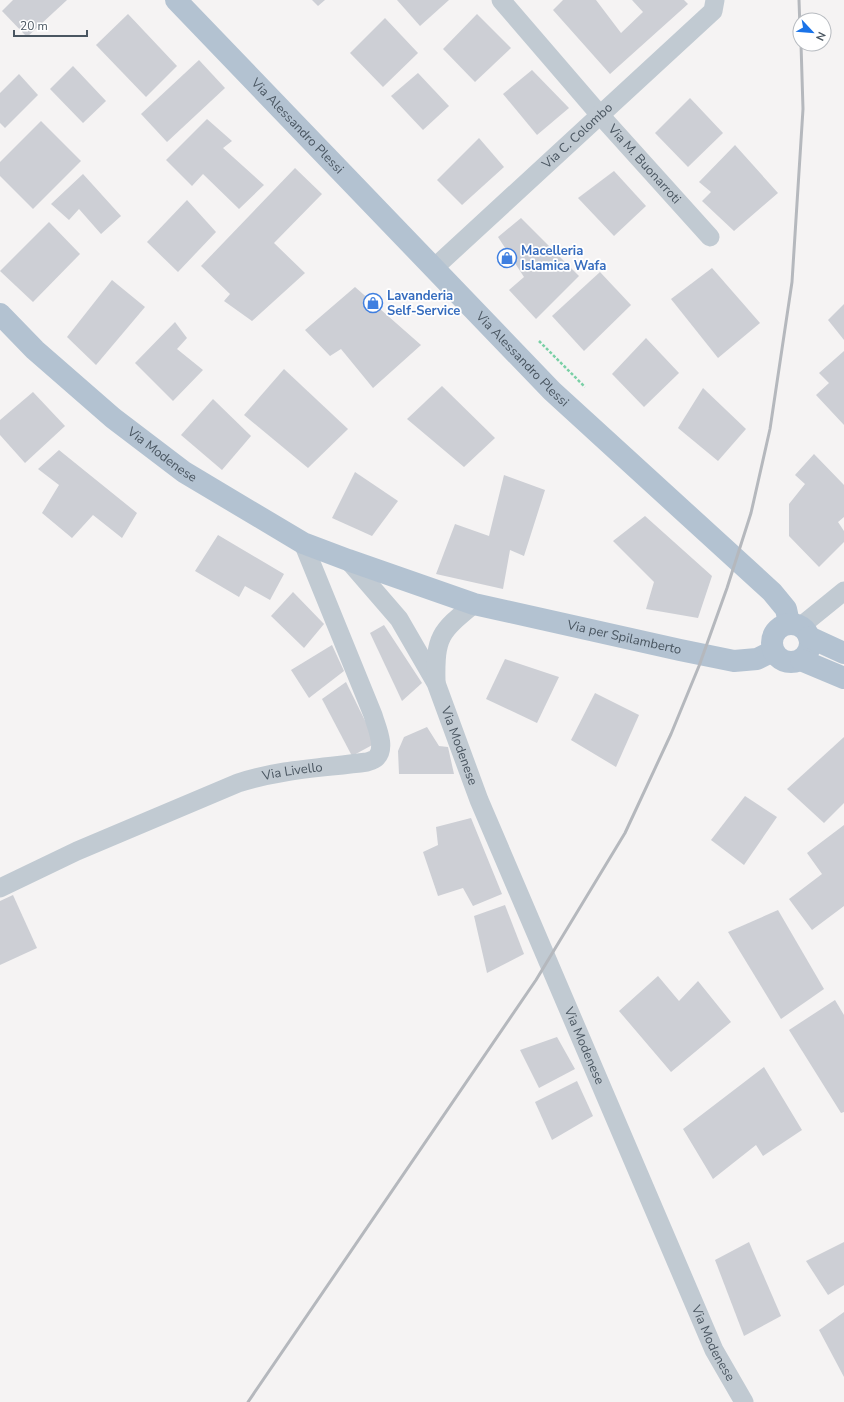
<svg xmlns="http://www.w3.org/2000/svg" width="844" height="1402" font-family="'Nunito Sans',sans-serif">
	<rect width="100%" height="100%" fill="#f5f3f3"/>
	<g fill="#cdcfd5">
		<polygon points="13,0 67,0 27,37 2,11"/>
		<polygon points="312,0 325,0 318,6"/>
		<polygon points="397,0 449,0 420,26"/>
		<polygon points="563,0 596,0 621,33 643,12 632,0 684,0 688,4 610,74 553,10"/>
		<polygon points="128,14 177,66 146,97 96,45"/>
		<polygon points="477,14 511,48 475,82 443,49"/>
		<polygon points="385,18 418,53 383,87 350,53"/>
		<polygon points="199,60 225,88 167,142 141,114"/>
		<polygon points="73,66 106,101 83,123 50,89"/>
		<polygon points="532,70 569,108 537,135 503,94"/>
		<polygon points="418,73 449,106 423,130 391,96"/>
		<polygon points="19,74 38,95 5,128 0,123 0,93"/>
		<polygon points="690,98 723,133 688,167 655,133"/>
		<polygon points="207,119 232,141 223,148 264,185 239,209 203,174 192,186 166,160"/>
		<polygon points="41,121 81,161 33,209 0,176 0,162"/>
		<polygon points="479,138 504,167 462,205 437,180"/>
		<polygon points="735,145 778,193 734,231 702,201 711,192 699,182"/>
		<polygon points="295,168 322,194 274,243 305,273 252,321 224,301 230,294 201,266"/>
		<polygon points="614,171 646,206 614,236 578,198"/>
		<polygon points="83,174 121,216 101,234 79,209 69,220 51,204"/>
		<polygon points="187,200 216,232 178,272 147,242"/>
		<polygon points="521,218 579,276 536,319 509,290 524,277 498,237"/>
		<polygon points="49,222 80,254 33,302 0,271"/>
		<polygon points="712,268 760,323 718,358 671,299"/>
		<polygon points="600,272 631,305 584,351 552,316"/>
		<polygon points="112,280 145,307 96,365 67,337"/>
		<polygon points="355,287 421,345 373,388 341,349 330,356 305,330"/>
		<polygon points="844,304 844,340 828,320"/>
		<polygon points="175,322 187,338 177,349 203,370 173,401 135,363"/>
		<polygon points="646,338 679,373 644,407 612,374"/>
		<polygon points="844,351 844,425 816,395 829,383 819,373"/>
		<polygon points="284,369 348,429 308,468 244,415"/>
		<polygon points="442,386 495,438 464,467 407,419"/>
		<polygon points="703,388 746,429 718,461 678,428"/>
		<polygon points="33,392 65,426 25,463 0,435 0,420"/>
		<polygon points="213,399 251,436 222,470 181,435"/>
		<polygon points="59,450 137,513 122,538 93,515 72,538 42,513 59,485 38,469"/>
		<polygon points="814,454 844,485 844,517 838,522 844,531 844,542 819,567 789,536 789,504 805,484 795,475"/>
		<polygon points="355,472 398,501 372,536 332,518"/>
		<polygon points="504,475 545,490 524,556 510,550 503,589 436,574 455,524 489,536"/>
		<polygon points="645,516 712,576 698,618 646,609 654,582 613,541"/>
		<polygon points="218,535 284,574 270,600 245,586 239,597 195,571"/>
		<polygon points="293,592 324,624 304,648 271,616"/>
		<polygon points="384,625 422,683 402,701 370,633"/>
		<polygon points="332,645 344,671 309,698 291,670"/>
		<polygon points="505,659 559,677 537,723 486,699"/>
		<polygon points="346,682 376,743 352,756 322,699"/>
		<polygon points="595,693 639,715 616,767 571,740"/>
		<polygon points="427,727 439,746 448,747 454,774 399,774 398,751 404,737"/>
		<polygon points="844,737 844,803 824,823 787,789"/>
		<polygon points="745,796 777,817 744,865 711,840"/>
		<polygon points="471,818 502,894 473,906 463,888 438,896 423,852 438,845 436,827"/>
		<polygon points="844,825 844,906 812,930 789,899 822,874 807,853"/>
		<polygon points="13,895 37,948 0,965 0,901"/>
		<polygon points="505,905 524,954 487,973 474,916"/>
		<polygon points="778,910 824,989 781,1019 728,932"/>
		<polygon points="658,976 679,1001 698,981 731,1022 671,1072 619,1011"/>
		<polygon points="835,1000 844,1015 844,1112 841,1113 789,1030"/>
		<polygon points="557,1037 575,1069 539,1088 520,1050"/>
		<polygon points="764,1067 802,1130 763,1156 756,1145 713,1179 683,1129"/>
		<polygon points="577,1081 593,1116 552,1140 535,1102"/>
		<polygon points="749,1242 781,1316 744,1336 715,1260"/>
		<polygon points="844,1242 844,1285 828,1295 806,1261"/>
		<polygon points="844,1312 844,1377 819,1330"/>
	</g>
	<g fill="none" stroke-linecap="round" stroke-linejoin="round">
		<polyline stroke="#7ad0a6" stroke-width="2.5" stroke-dasharray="3 2" stroke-linecap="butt" points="539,341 585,387"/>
		<g stroke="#c1cad2" stroke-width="19">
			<path id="s1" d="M501 0 600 115 710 237"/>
			<path id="s2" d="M434 268 713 11 715 0"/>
			<path id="s3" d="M348 560 399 619 436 683 479 800 714 1350 744 1402"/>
			<polyline points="801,626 844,591"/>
			<path d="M436 682C435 636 440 632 474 604"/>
			<path id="s4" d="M0 888 77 851 238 783C281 769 323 768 367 762 370 761 374 760 376 758 387 748 376 726 373 715L303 543"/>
		</g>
		<g stroke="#b3c2d1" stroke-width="22">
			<path id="s5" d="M176 0 552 391 772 592 786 609 789 623"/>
			<path id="s6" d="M0 314 35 350 113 418 184 472 303 543 348 560 474 604 680 650 734 661 757 659 773 651"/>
			<circle cx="791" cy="643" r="19"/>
			<polyline points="809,637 844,653"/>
			<polyline points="801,660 844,678"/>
		</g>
		<g stroke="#b5b8bd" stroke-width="3">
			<polyline points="799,0 800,29"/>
			<polyline points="248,1402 536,980 625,833 671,734 699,666 727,588 751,513 770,429 792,282 803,109 801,44"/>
		</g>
	</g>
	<defs>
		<symbol id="shop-ring" viewBox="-11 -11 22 22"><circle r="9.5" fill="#fff" stroke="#3f7fe0" stroke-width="1.5"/><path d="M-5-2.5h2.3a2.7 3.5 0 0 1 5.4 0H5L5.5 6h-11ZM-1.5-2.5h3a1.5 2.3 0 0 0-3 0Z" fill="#3f7fe0"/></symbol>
	</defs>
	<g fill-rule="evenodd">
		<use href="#shop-ring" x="496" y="247" width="22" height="22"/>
		<use href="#shop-ring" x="362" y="292" width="22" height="22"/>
	</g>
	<g text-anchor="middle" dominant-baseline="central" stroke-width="3.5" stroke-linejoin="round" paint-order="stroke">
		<g font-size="13" fill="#4a5661" stroke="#fff">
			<text stroke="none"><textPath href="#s5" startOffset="175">Via Alessandro Plessi</textPath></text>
			<text stroke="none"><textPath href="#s2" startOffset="195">Via C. Colombo</textPath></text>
			<text stroke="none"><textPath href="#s1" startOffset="218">Via M. Buonarroti</textPath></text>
			<text stroke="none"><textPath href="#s5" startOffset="499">Via Alessandro Plessi</textPath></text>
			<text stroke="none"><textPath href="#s6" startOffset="215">Via Modenese</textPath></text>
			<text stroke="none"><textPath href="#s6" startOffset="717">Via per Spilamberto</textPath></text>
			<text stroke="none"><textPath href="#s3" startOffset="219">Via Modenese</textPath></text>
			<text stroke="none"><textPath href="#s4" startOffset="316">Via Livello</textPath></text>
			<text stroke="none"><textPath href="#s3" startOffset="544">Via Modenese</textPath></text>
			<text stroke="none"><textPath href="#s3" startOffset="868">Via Modenese</textPath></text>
		</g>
		<g font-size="13" font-weight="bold" fill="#366cbe" stroke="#fff" text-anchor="start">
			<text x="521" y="251">Macelleria<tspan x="521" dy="15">Islamica Wafa</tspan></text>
			<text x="387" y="296">Lavanderia<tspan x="387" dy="15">Self-Service</tspan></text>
		</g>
	</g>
	<g transform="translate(812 32) rotate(116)"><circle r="19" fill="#ffffff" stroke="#b7bbc0"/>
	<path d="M0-3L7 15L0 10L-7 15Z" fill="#1a73e8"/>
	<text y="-6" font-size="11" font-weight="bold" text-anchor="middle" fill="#4a5661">N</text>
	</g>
	<path d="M14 30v6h73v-6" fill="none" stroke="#4a5661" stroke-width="2"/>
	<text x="20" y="30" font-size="12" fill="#4a5661" stroke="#ffffff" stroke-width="3" paint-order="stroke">20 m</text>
</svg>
